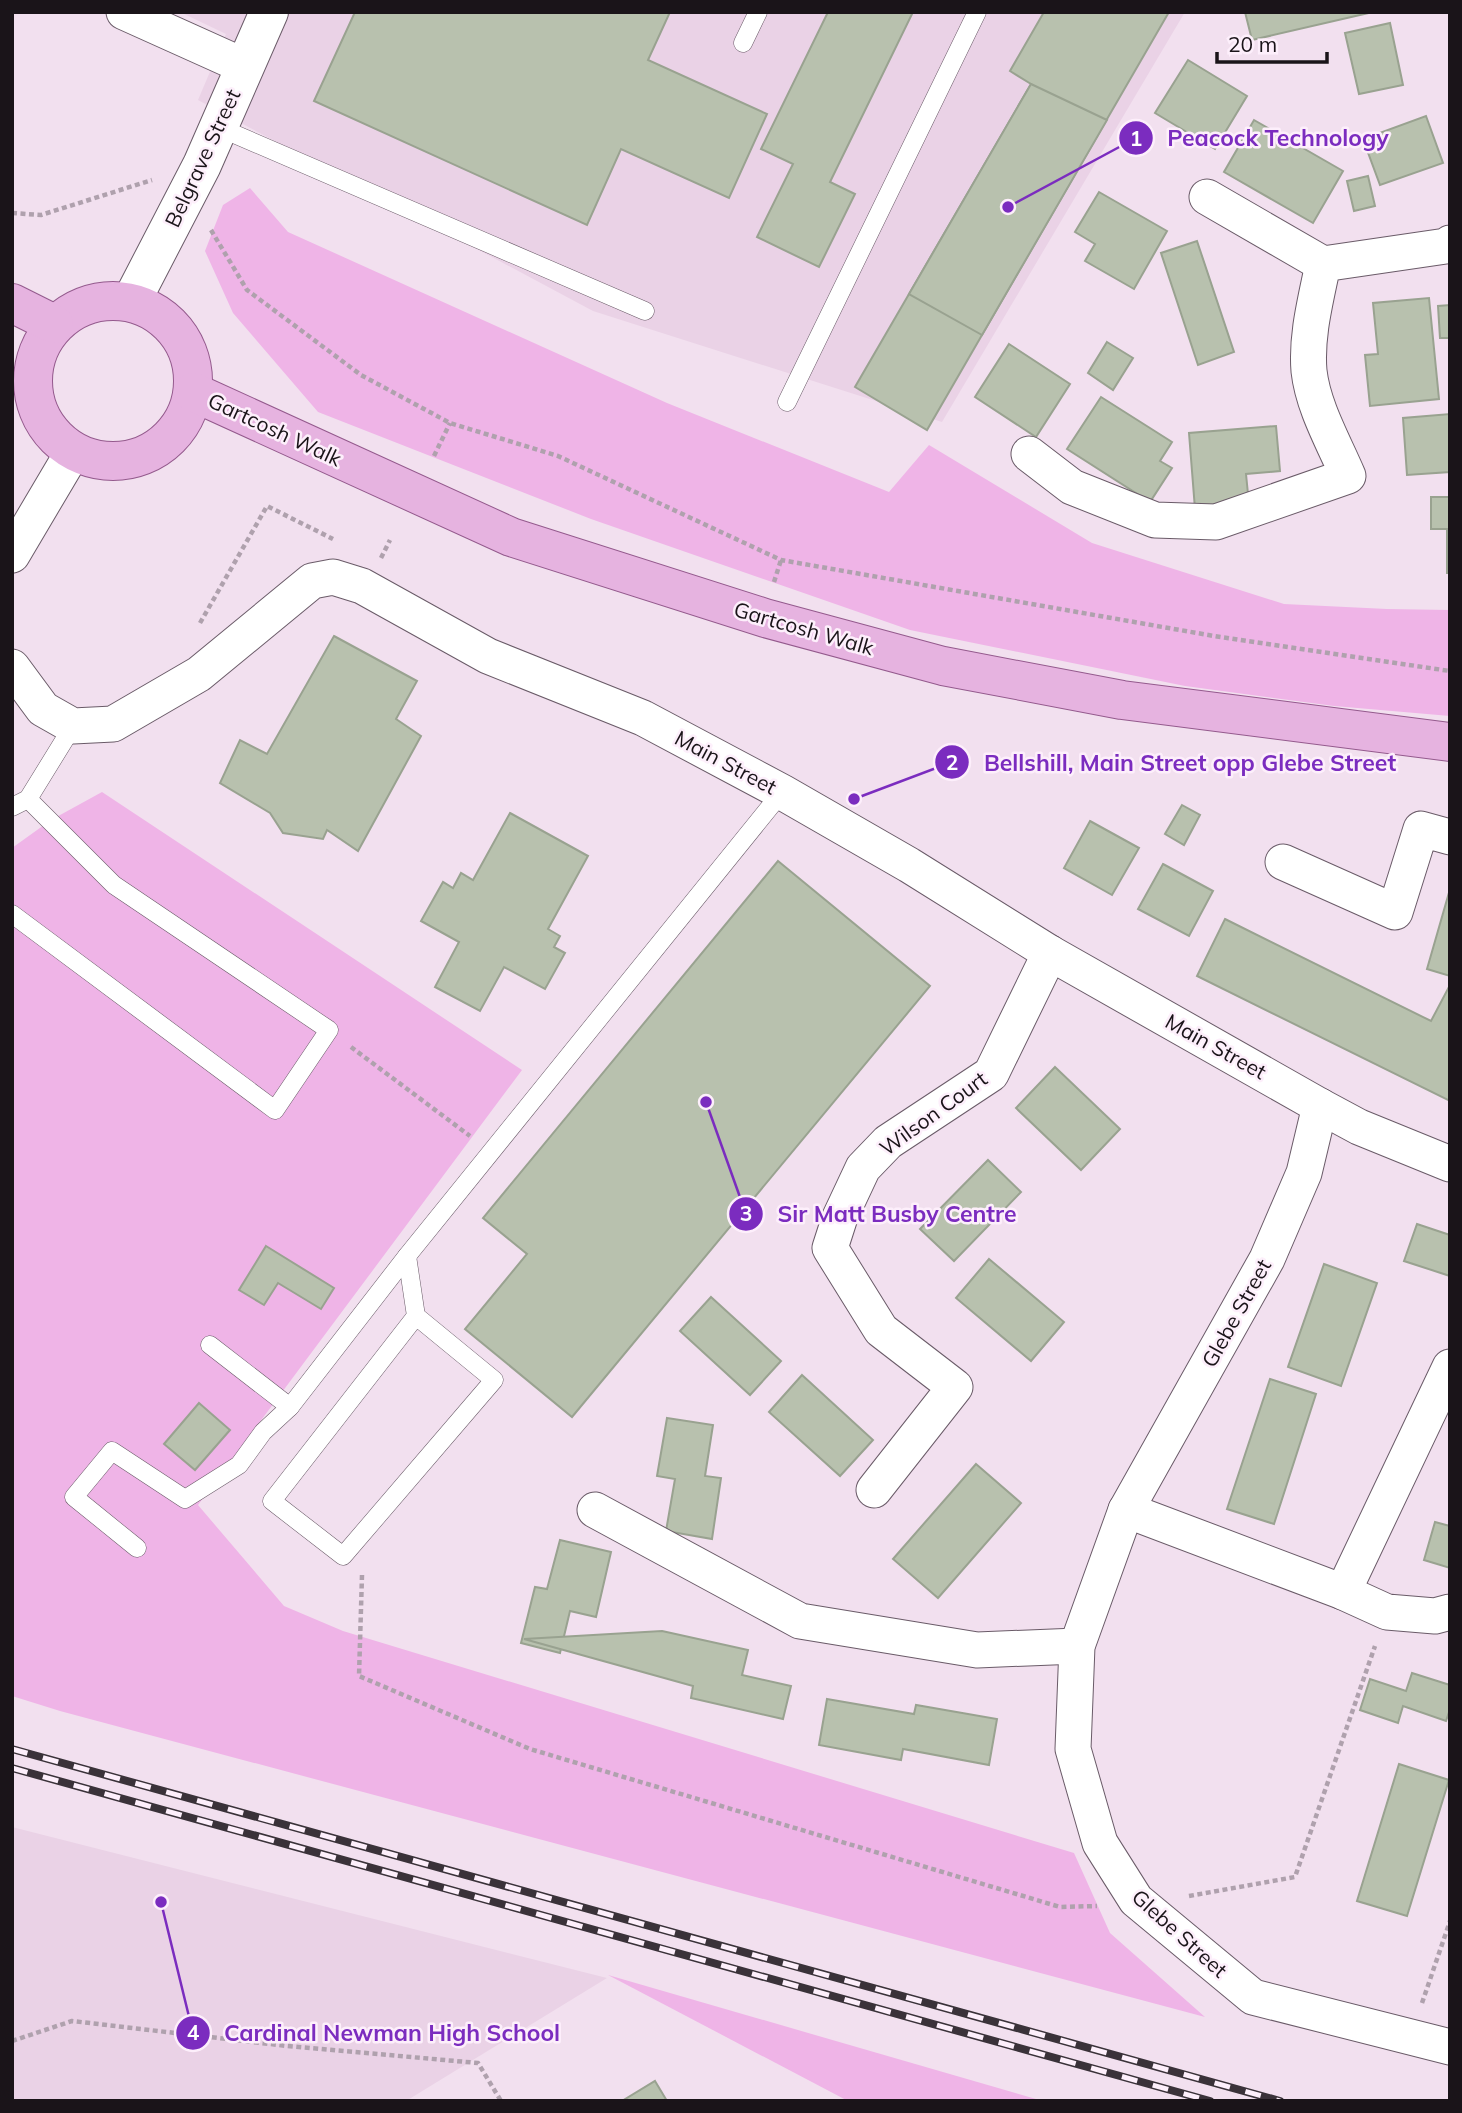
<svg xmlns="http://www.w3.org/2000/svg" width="1462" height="2113" font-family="Mulish,sans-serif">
	<rect width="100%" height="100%" fill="#f2e0ef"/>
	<g fill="#ead2e6">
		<polygon points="180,12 1185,12 942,422 593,311 198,100 226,34"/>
		<polygon points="12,1827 607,1978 406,2101 12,2101"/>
	</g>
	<g fill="#efb4e7">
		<polygon points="250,188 288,232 667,403 889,492 929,445 1092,543 1284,604 1387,609 1450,610 1450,716 1334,706 1185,686 910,630 591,519 318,412 233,313 205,251 223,205"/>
		<polygon points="102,792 522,1070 198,1505 284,1606 343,1631 1074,1853 1110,1933 1205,2017 60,1711 12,1696 12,848 51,820"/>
		<polygon points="608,1975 1043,2101 848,2101"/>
	</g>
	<g fill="#b8c1ae" stroke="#99a290" stroke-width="2">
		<polygon points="355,12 670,12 648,60 767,114 729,198 621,149 587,225 314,101"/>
		<polygon points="828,12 913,12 830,182 855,194 819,267 757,237 793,164 761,149"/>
		<polygon points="1044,12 1169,12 927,430 855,387 1031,84 1010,71"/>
		<polygon points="1245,12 1373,12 1252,40"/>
		<polygon points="1390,23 1403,85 1359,94 1345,33"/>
		<polygon points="1188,60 1247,96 1215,149 1155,113"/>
		<polygon points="1031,84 1107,120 982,335 909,294"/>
		<polygon points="1426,116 1443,163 1380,185 1363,139"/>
		<polygon points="1254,120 1343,171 1313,223 1224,172"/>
		<polygon points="1368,176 1375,206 1354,211 1347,181"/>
		<polygon points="1099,192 1167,231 1134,289 1085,261 1095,244 1075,232"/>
		<polygon points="1197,241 1234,352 1198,365 1161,253"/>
		<polygon points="1429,298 1439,399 1370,406 1365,355 1378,354 1373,303"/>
		<polygon points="1450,305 1450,338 1440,338 1438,306"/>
		<polygon points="1107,342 1133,358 1113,390 1088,373"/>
		<polygon points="1009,344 1070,384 1036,437 975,397"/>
		<polygon points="1101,397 1172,442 1160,461 1172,468 1150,502 1067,449"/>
		<polygon points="1450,414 1450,472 1407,475 1403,418"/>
		<polygon points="1276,426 1280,471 1246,474 1249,504 1195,509 1189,433"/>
		<polygon points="1431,497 1450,497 1450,573 1447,573 1447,529 1431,529"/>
		<polygon points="334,636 417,681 396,719 421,736 358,851 327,830 323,839 283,833 270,813 220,783 240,740 267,754"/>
		<polygon points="1182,805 1200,815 1184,845 1165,834"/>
		<polygon points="510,813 588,856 548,929 560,936 554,947 565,953 545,989 504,967 480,1011 435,987 459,942 421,921 443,882 453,888 461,873 473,880"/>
		<polygon points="1090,821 1139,848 1112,895 1064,868"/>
		<polygon points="778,861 930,986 572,1417 465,1329 527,1254 483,1218"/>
		<polygon points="1163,864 1213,891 1189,936 1138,909"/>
		<polygon points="1450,889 1450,976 1427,969"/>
		<polygon points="1225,919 1431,1021 1450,985 1450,1101 1197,976"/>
		<polygon points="1055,1067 1120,1129 1081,1170 1016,1108"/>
		<polygon points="988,1160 1021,1192 954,1261 920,1229"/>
		<polygon points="1417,1224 1450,1235 1450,1276 1404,1261"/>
		<polygon points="266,1246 334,1288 321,1309 278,1283 264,1305 239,1290"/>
		<polygon points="989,1259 1064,1322 1031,1361 956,1298"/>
		<polygon points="1324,1264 1377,1283 1341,1386 1288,1367"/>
		<polygon points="711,1297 781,1361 750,1395 680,1331"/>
		<polygon points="802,1375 873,1440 840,1476 769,1412"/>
		<polygon points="1270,1379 1316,1394 1274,1524 1227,1509"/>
		<polygon points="199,1403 230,1430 195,1470 164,1444"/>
		<polygon points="667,1418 713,1425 705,1476 721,1478 712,1539 666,1531 675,1479 657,1476"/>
		<polygon points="976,1464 1021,1503 938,1598 893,1559"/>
		<polygon points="1435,1522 1450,1526 1450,1568 1424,1560"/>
		<polygon points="560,1540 611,1552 596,1617 570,1611 560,1653 521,1643 535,1587 547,1589"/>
		<polygon points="662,1631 748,1650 742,1675 791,1686 783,1719 691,1698 693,1686 524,1639"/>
		<polygon points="1412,1673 1450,1685 1450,1709 1446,1721 1403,1706 1398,1723 1360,1710 1370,1679 1406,1691"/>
		<polygon points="827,1699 914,1714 916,1705 997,1719 989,1765 903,1749 901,1760 819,1745"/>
		<polygon points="1399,1764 1449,1780 1407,1916 1357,1901"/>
		<polygon points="655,2081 667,2101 622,2101"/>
	</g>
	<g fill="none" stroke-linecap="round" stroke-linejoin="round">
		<defs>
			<g id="service">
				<polyline points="743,43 758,12"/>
				<polyline points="218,127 645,311"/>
				<polyline points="787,402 977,12"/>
				<polyline points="12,807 28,799 73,726"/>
				<polyline points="12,914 275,1110 329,1030 114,885 28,799"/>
				<polyline points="407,1256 416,1316 494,1380 343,1556 272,1501 416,1316"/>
				<polyline points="210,1345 290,1407 407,1256 782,792"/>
				<polyline points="137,1548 74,1497 112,1451 185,1499 239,1465 263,1432 290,1407"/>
			</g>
			<g id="minor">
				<polyline points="124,12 244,66"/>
				<polyline points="1207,197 1323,264"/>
				<path d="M1029 454 1072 487 1155 520 1216 522 1348 476C1334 443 1313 407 1309 371 1306 335 1316 299 1323 264L1446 246 1450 243"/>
				<polyline points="12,555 73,452"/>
				<polyline points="12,667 43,709 73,726 113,724 199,674 312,581 333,577 362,586 488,656 643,718 782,792 909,865 1050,953 1320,1106 1359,1127 1450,1164"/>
				<polyline points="1283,862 1395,912 1421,829 1450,837"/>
				<polyline points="1320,1106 1304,1173 1267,1259 1126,1510 1077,1646 1073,1749 1100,1843 1136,1900 1253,1997 1450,2047"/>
				<polyline points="874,1490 955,1387 881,1330 830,1248 840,1217 863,1168 888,1142 991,1074 1050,953"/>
				<polyline points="595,1510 800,1621 977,1650 1077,1646"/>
				<polyline points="1126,1510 1343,1592 1387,1612 1435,1616 1450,1612"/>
				<polyline points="1343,1592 1450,1367"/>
			</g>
			<polyline id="tertiary" points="131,302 202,165 269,12"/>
			<g id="primary">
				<circle cx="113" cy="381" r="80"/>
				<polyline points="12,303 54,324"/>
				<polyline points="193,392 511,537 765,618 943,666 1122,700 1450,742"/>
			</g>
		</defs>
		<use href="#service" stroke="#6a5b68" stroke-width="19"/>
		<use href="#minor" stroke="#6a5b68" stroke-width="37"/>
		<use href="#tertiary" stroke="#6a5b68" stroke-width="40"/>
		<use href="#primary" stroke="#945a8d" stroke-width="40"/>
		<g stroke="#afa1ad" stroke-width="4.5" stroke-dasharray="5 3.5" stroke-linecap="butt">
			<polyline points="12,213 41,215 152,180"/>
			<polyline points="211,230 247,290 361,375 450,423 558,456 781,560 1214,636 1450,671"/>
			<polyline points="434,456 450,423"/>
			<polyline points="381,558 390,540"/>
			<polyline points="774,582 781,560"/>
			<polyline points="200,623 267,506 333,539"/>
			<polyline points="351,1047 470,1136"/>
			<polyline points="362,1575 359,1676 530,1749 1060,1907 1097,1906"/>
			<polyline points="1189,1896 1295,1877 1375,1646"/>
			<polyline points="1422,2003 1450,1921"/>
			<polyline points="12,2041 72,2021 287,2046 478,2063 501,2101"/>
		</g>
		<use href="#service" stroke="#fff" stroke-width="18"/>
		<use href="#minor" stroke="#fff" stroke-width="35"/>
		<use href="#tertiary" stroke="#fff" stroke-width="38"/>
		<use href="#primary" stroke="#e6b3e0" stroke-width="38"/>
		<defs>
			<g id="rail">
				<polyline points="12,1749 1280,2101"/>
				<polyline points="12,1768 1210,2101"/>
			</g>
		</defs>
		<use href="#rail" stroke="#3a3239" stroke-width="8"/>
		<use href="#rail" stroke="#fdeffb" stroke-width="5" stroke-dasharray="16" stroke-linecap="butt"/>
	</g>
	<g text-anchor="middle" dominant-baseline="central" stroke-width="5" stroke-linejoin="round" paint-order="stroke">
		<g font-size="21" fill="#1a1419" stroke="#fdeffb">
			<text transform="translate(202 158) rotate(-65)">Belgrave Street</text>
			<text transform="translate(275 429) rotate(25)">Gartcosh Walk</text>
			<text transform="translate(804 628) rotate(16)">Gartcosh Walk</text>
			<text transform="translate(726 762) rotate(28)">Main Street</text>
			<text transform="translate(1216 1046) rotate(29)">Main Street</text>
			<text transform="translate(933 1113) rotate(-36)">Wilson Court</text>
			<text transform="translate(1236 1313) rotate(-61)">Glebe Street</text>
			<text transform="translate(1180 1933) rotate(42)">Glebe Street</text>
		</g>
	</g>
	<path fill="none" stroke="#7b2cbf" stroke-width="2.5" d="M1008 207L1136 138M854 799L952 762M706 1102L746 1214M161 1902L193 2033"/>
	<g fill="#7b2cbf" stroke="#fdeffb" stroke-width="2.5">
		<circle cx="1008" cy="207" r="7"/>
		<circle cx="854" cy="799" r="7"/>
		<circle cx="706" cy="1102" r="7"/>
		<circle cx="161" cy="1902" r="7"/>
		<circle cx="1136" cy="138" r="18"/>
		<circle cx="952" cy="762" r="18"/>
		<circle cx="746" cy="1214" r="18"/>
		<circle cx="193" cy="2033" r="18"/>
	</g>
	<g font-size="21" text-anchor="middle" font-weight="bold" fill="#fff">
		<text x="1136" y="146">1</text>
		<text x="952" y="770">2</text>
		<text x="746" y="1221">3</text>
		<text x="193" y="2040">4</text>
	</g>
	<g font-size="23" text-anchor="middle" font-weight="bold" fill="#7b2cbf" stroke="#fdeffb" stroke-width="5" stroke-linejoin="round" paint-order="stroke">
		<text x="1278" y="146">Peacock Technology</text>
		<text x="1190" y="771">Bellshill, Main Street opp Glebe Street</text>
		<text x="897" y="1222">Sir Matt Busby Centre</text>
		<text x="392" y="2041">Cardinal Newman High School</text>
	</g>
	<rect width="1462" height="2113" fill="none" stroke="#1a1419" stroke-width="28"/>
	<path d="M1217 52v10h110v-10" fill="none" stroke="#1a1419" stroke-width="3.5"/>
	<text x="1228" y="52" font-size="21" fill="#1a1419" stroke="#fdeffb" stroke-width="5" paint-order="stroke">20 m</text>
</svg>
